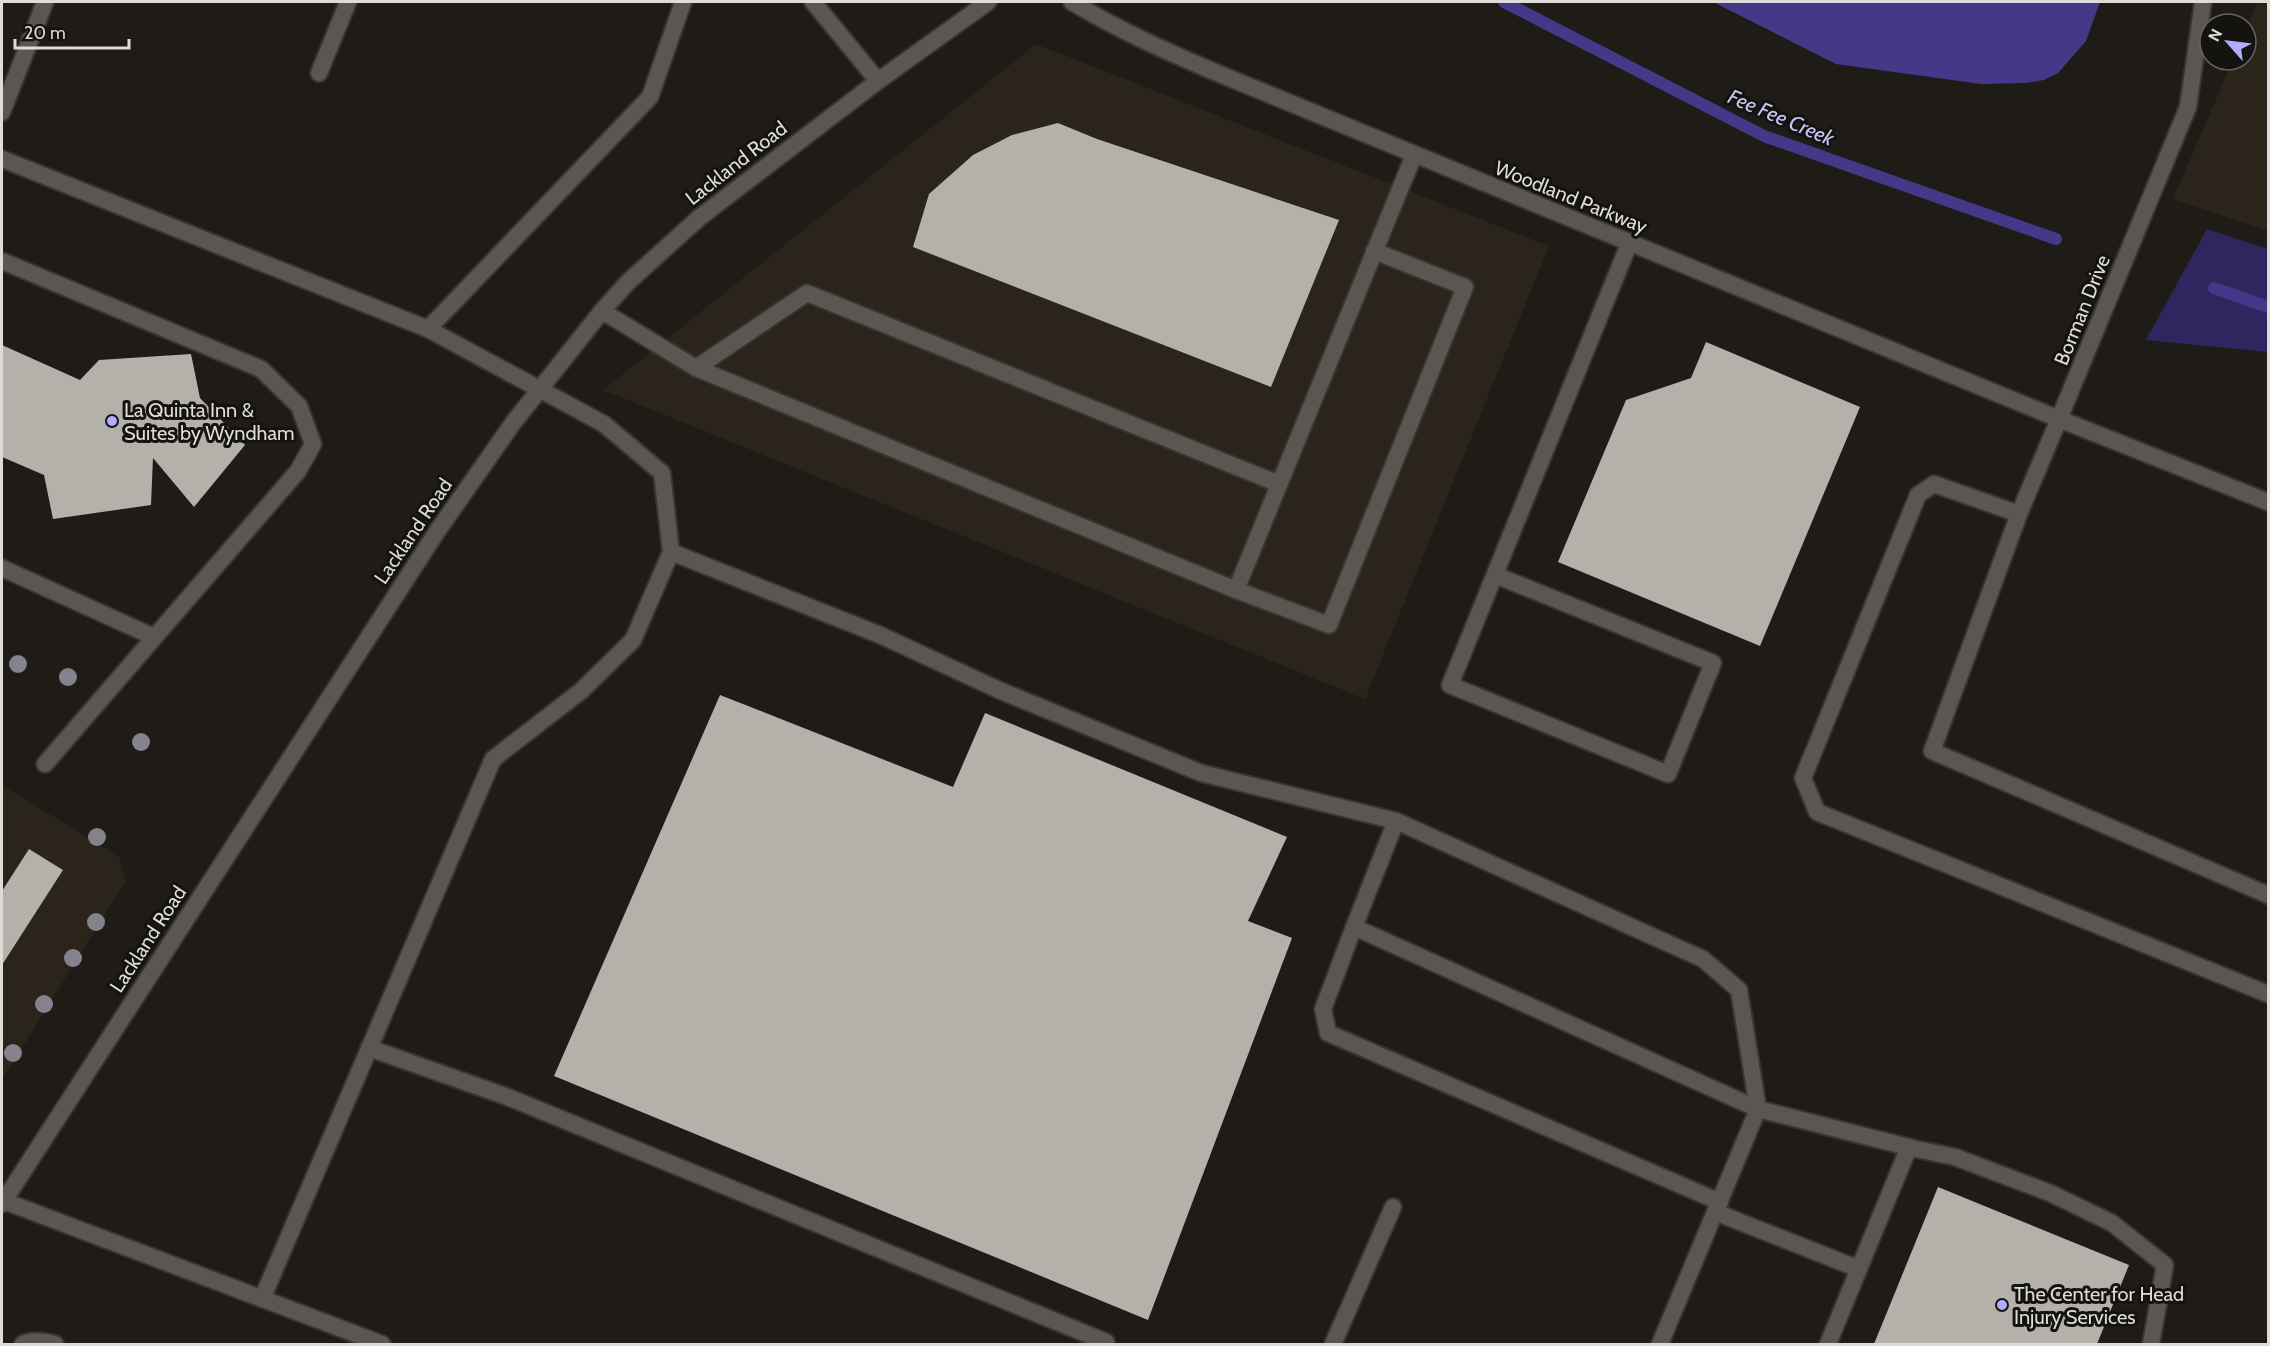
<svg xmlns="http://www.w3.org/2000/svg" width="2270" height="1346" font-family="Cabin,sans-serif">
	<rect width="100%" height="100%" fill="#1f1c18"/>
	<g fill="#2a241b">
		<polygon points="2258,2 2268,2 2268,231 2173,199 2233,60 2246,60 2246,29"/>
		<polygon points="1036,44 1549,246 1365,699 603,390"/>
		<polygon points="2,785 119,857 125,882 2,1080"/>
	</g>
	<polygon fill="#2e275f" points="2207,229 2268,249 2268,352 2146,340"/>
	<polygon fill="#443989" points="1713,2 2100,2 2086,41 2058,73 2044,80 2026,83 1981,84 1836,64"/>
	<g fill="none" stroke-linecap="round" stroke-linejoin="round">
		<g stroke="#443989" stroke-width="12">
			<polyline points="1504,2 1764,136 2056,239"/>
			<polyline points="2214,288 2268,307"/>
		</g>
	</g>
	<g fill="#b4b0aa">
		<polygon points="1058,123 1097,139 1339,220 1271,387 913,247 929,194 973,155 1012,135"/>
		<polygon points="1706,342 1860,407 1760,646 1558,562 1626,400 1691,378"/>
		<polygon points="2,345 80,380 99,360 191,354 200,398 245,445 194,507 153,458 151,505 53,519 44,475 2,457"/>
		<polygon points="720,695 953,787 985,713 1287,837 1248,921 1292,938 1148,1320 554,1076"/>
		<polygon points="29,849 63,870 2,965 2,891"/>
		<polygon points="1938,1187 2129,1265 2097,1344 1874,1344"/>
	</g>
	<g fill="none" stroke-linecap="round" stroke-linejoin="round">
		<defs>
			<g id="service">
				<polyline points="319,73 348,2"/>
				<polyline points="2,112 45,2"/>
				<polyline points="2,159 428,329 604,424 662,473 671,552 880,635 1001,691 1201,773 1396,821 1354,927 1758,1109 1660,1344"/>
				<polyline points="2,261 261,369 299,406 313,444 298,471 45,764"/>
				<polyline points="602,311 696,368 1236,590 1414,155"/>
				<polyline points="428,329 650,97 683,2"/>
				<polyline points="696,368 807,293 1279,484"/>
				<polyline points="2059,419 2019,514 1934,484 1918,495 1803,778 1817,812 2268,994"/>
				<polyline points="2019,514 1932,751 2268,895"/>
				<polyline points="2,568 154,637"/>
				<polyline points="1495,575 1713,663 1668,774 1450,685 1629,244"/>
				<polyline points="1236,590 1329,625 1465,287 1374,251"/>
				<polyline points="1396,821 1703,959 1739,990 1758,1109 1916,1149 1955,1157 2050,1193 2112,1223 2165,1265 2151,1344"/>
				<polyline points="1354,927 1323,1009 1328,1033 1720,1202"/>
				<polyline points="369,1048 505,1096 1106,1342 1104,1344"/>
				<polyline points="1715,1212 1859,1269"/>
				<polyline points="262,1299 493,759 581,691 633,640 671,552"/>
				<path d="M23 1344C31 1340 46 1341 55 1344"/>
				<polyline points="1333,1344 1393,1207"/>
				<polyline points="1828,1344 1909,1147"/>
			</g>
			<g id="minor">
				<polyline points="813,2 878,81"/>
				<path d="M1072 2C1120 31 1170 53 1222 75L2059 419 2268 502"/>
				<polyline points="2059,419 2188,107 2203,2"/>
				<polyline points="4,1201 382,1344"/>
			</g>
			<polyline id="tertiary" points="2,1204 436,533 513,423 602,311 628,282 699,218 878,81 988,2"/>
		</defs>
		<use href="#service" stroke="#383533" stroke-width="20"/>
		<use href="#minor" stroke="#383533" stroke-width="20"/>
		<use href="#tertiary" stroke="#383533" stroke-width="20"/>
		<use href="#service" stroke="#5a5752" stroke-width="16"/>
		<use href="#minor" stroke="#5a5752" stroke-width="16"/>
		<use href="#tertiary" stroke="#5a5752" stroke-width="16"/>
	</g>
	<g fill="#83828d">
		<circle cx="18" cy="664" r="9"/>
		<circle cx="68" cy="677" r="9"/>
		<circle cx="141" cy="742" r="9"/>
		<circle cx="97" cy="837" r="9"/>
		<circle cx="96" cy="922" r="9"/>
		<circle cx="73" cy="958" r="9"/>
		<circle cx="44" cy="1004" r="9"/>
		<circle cx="13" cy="1053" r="9"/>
	</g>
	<g fill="#b0aefa" stroke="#15130f" stroke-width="2">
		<circle cx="112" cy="421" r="6"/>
		<circle cx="2002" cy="1305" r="6"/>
	</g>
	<g text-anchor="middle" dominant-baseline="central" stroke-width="6" stroke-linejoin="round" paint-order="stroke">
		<g font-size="20" fill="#dedcd9" stroke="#15130f">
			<text transform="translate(736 163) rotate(-38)">Lackland Road</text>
			<text transform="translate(1571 197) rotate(22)">Woodland Parkway</text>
			<text transform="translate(2082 310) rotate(-68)">Borman Drive</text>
			<text transform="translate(413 531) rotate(-56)">Lackland Road</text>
			<text transform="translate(148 939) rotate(-57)">Lackland Road</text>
		</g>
		<g font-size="20" fill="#dedcd9" stroke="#15130f" text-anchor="start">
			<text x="124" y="410">La Quinta Inn &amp;<tspan x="124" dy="23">Suites by Wyndham</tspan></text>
			<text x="2014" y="1294">The Center for Head<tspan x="2014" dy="23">Injury Services</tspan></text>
		</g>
		<g font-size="21" font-style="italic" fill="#c6c6f4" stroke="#15130f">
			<text transform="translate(1781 117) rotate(23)">Fee Fee Creek</text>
		</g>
	</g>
	<rect width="2270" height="1346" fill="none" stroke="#dedcd9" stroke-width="6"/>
	<g transform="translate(2228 42) rotate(298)"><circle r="28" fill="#15130f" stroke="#656360" stroke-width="1.5"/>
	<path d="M0-4.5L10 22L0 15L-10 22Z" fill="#b0aefa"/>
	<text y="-9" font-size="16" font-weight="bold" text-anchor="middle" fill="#dedcd9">N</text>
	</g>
	<path d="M15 39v9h114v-9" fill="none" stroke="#dedcd9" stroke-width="3"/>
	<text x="24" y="39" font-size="18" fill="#dedcd9" stroke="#15130f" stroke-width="4.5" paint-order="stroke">20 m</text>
</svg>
